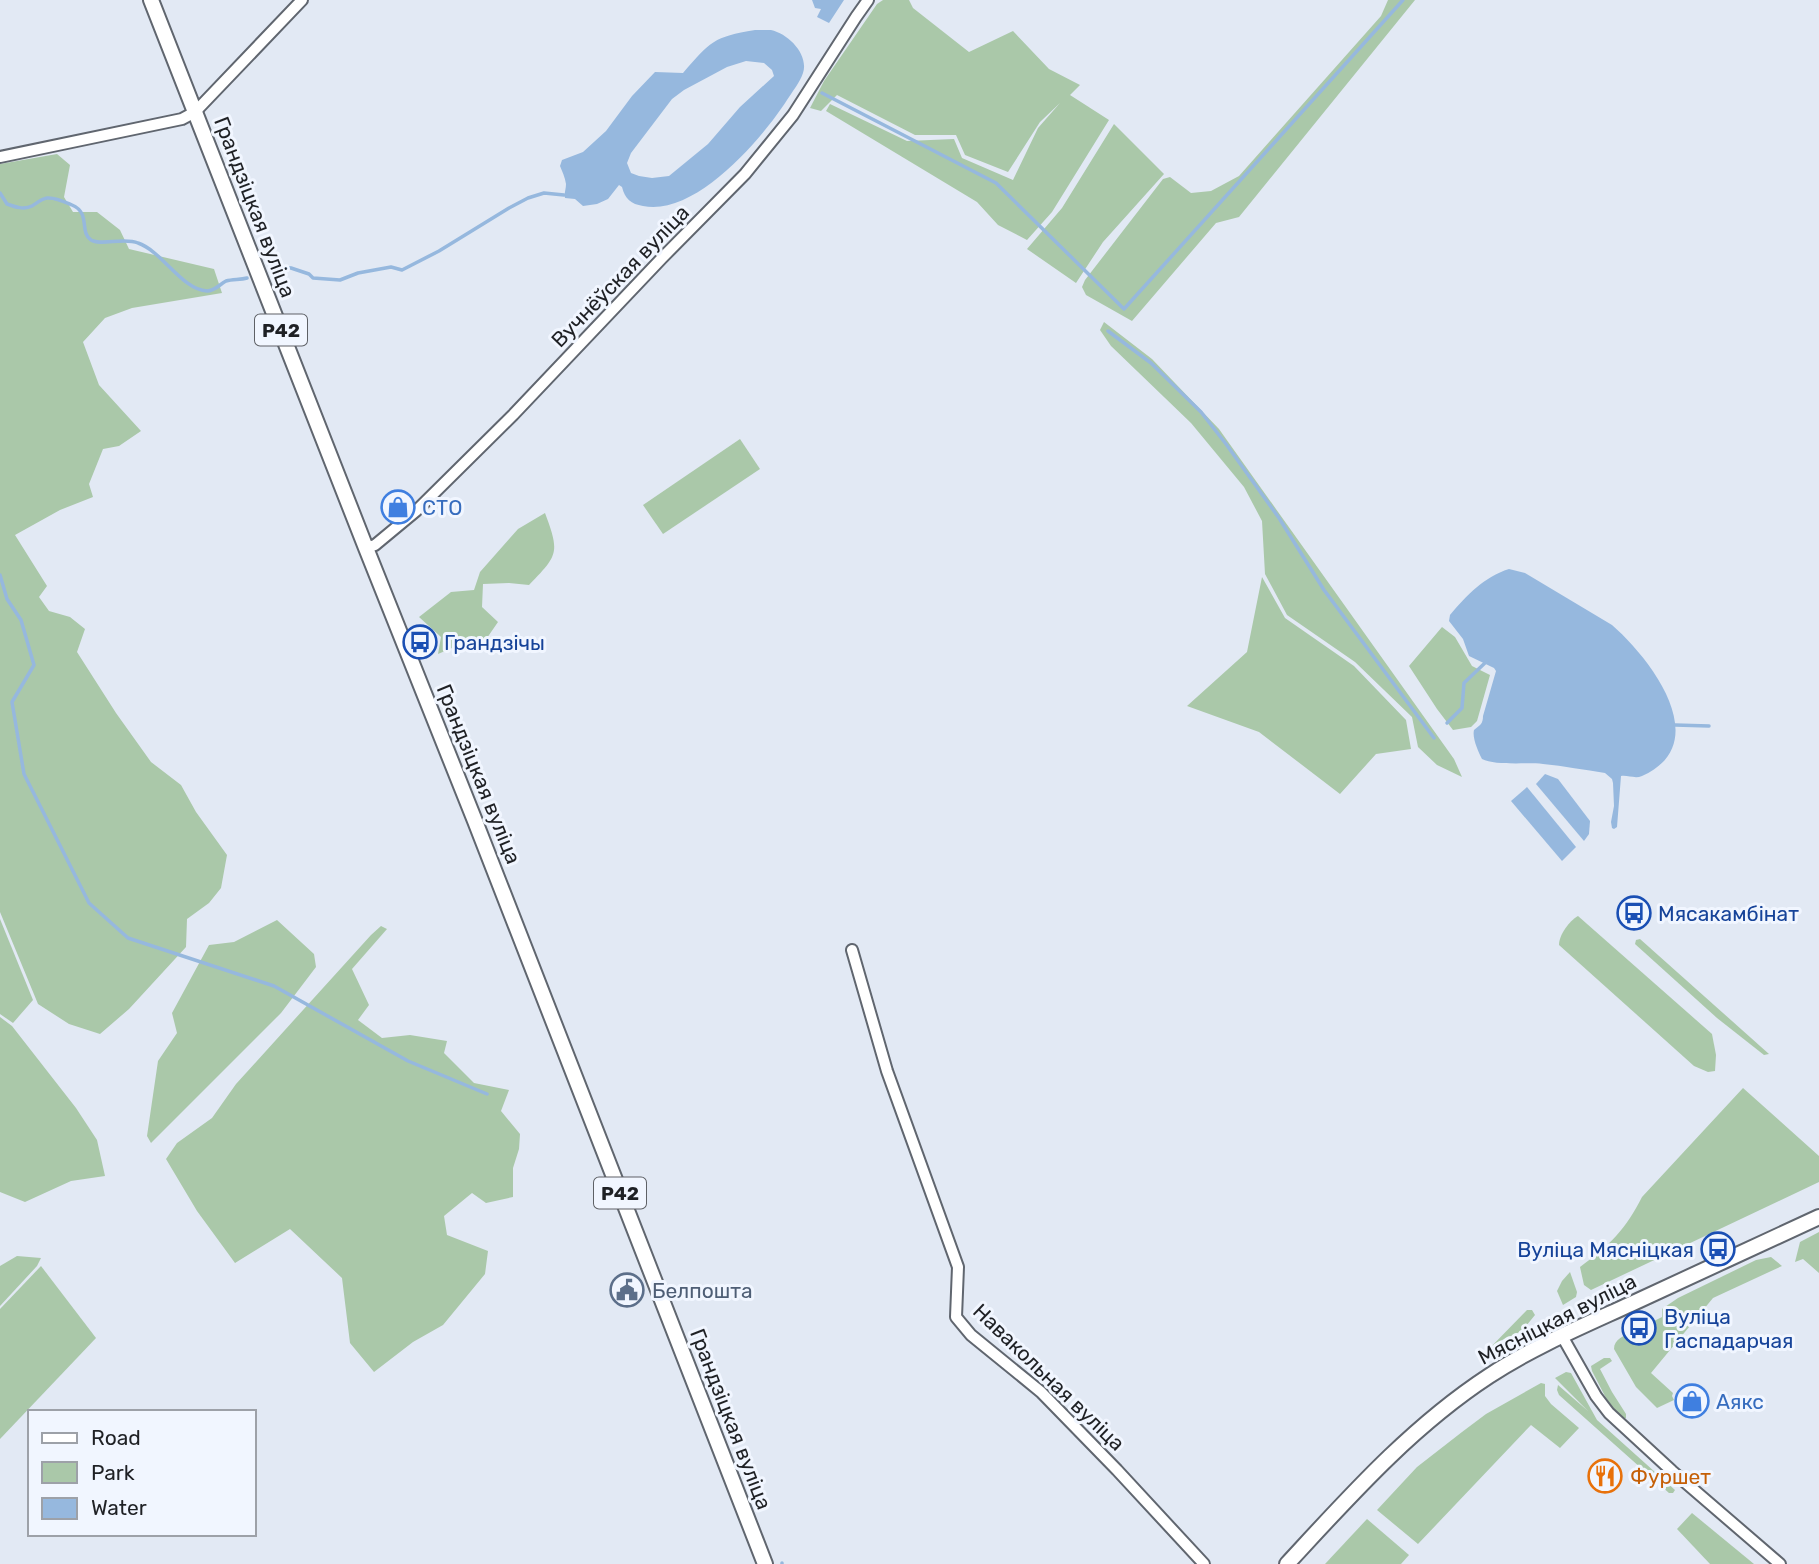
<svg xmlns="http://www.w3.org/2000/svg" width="1819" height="1564" font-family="Rubik,sans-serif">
	<rect width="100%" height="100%" fill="#e2e9f4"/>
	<g fill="#aac8a9">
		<polygon points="883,0 909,0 913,8 969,52 1013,31 1049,69 1080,85 1070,95 1109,120 1052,212 1027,240 998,225 977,202 826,111 830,104 907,141 954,139 962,158 1013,180 1038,128 1060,103 1040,122 1008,172 965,155 956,135 915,135 837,95 821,111 810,108 824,81 877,4"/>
		<polygon points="1388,0 1415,0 1239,217 1216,223 1132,321 1086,295 1082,287 1085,280 1163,179 1170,177 1191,193 1211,191 1239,176 1381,16"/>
		<polygon points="1114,124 1164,174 1103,242 1076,283 1027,249 1062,208"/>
		<polygon points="57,154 70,165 64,197 73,212 97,212 120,230 129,249 214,269 222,293 132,308 105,318 83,342 99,385 141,431 119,446 103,449 89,484 93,497 60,510 15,535 47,586 39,597 49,611 70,617 85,629 77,652 116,713 151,762 181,785 196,812 227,855 221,888 209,903 187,919 186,947 129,1009 100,1034 69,1024 38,1004 0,912 0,164"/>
		<polygon points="1104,322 1152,359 1219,429 1454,759 1462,777 1437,765 1418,747 1412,717 1355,662 1287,615 1265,574 1262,521 1244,487 1191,423 1111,346 1100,330"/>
		<polygon points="740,439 760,469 663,534 643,505"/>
		<path d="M545 513C560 553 558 555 529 585L509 583 483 584 482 607 498 622 478 651 459 645 438 654 441 637 419 617 451 592 474 590 480 572 518 529Z"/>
		<polygon points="1262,577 1285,618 1354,666 1406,720 1411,749 1376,754 1340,794 1259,732 1187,706 1247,652"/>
		<polygon points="1442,627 1455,637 1472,666 1490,675 1477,721 1471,727 1453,730 1437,709 1409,666"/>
		<path d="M1578 916 1712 1034 1716 1055 1715 1071 1708 1072 1694 1066 1559 945C1559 935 1569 921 1578 916Z"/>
		<polygon points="0,919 33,1000 13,1023 0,1014"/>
		<polygon points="277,920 314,954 316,967 281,1013 151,1143 147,1136 158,1061 177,1033 172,1013 209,945 234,942"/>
		<polygon points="381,926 387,929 352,969 369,1005 358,1020 382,1038 410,1035 447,1041 444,1053 474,1083 509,1090 501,1111 520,1134 519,1149 513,1168 513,1197 486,1203 472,1193 444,1216 447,1235 488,1251 485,1274 443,1325 413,1342 374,1372 350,1343 342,1278 290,1229 235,1263 197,1211 166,1159 177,1143 212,1118 236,1084 371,935"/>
		<polygon points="1640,939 1769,1054 1764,1055 1717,1018 1635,944 1636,940"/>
		<polygon points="0,1017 12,1026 76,1108 97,1140 105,1176 71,1181 25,1202 0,1192"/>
		<path d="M1743 1088 1819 1156V1182L1591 1290 1584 1285 1580 1267C1609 1246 1626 1229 1642 1197Z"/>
		<polygon points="1819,1232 1819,1273 1803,1259 1795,1262 1800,1242"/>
		<polygon points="17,1256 41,1258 37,1266 0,1306 0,1266"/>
		<path d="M1771 1257 1782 1266 1713 1298 1651 1373 1673 1393 1672 1396 1674 1400 1657 1408 1636 1387 1614 1349C1614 1339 1624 1336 1632 1332L1635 1337 1645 1332 1642 1327 1662 1317V1309L1678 1298 1756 1260Z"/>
		<polygon points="41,1266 96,1338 0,1439 0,1309"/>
		<polygon points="1570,1272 1577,1292 1576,1297 1563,1305 1557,1291 1562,1281"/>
		<polygon points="1527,1310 1532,1310 1535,1315 1522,1331 1500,1341 1484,1354"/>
		<polygon points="1604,1358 1610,1358 1612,1361 1600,1369 1612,1392 1626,1414 1626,1418 1622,1420 1606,1398 1592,1371 1591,1366"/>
		<polygon points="1566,1372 1571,1373 1597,1420 1675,1490 1673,1493 1669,1493 1559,1395 1557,1390 1558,1385 1588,1411 1555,1378"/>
		<polygon points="1541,1383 1545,1384 1545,1396 1551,1404 1579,1428 1560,1448 1531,1425 1418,1544 1377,1510 1417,1467 1462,1432 1486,1414"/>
		<polygon points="1692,1513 1754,1564 1710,1564 1677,1529"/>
		<polygon points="1367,1519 1409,1555 1401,1564 1325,1564"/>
	</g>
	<g fill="#96b8de" fill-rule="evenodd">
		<polygon points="812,0 844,0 829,23 817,17 821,9 815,8"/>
		<path d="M755 30C761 30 767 30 771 30 789 34 809 55 803 73 800 82 792 92 787 100 762 139 695 217 643 206 631 204 625 199 622 187L619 185 608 199 597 204 583 206 575 199 565 198C564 193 566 189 566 184 565 177 562 171 560 166L562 160 583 152 606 131 632 96 655 72 683 73C711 41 713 37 755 30ZM746 61 764 63 772 70 774 76 740 107 708 144 669 176 652 178 639 176 631 173 627 163 631 153 672 99 684 90 727 67Z"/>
		<path d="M1509 569 1525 573 1612 625C1650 658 1716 743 1642 776 1635 779 1628 775 1621 776L1617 827 1614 829 1612 828 1611 822 1614 806 1613 783 1612 779 1605 773C1585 770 1564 766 1543 764 1527 762 1495 766 1482 759 1478 751 1472 738 1474 730 1480 725 1483 724 1483 716L1496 671 1494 668 1469 656 1463 639 1449 621 1450 615C1467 595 1484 577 1509 569Z"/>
		<polygon points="1545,774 1558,779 1590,821 1589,834 1584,841 1536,784"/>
		<polygon points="1527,787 1576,847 1562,861 1511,801"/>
	</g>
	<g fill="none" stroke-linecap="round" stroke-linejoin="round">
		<g stroke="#96b8de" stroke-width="3.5">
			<polyline points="822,93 996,183 1124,309 1403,0"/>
			<path d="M0 193 7 204C15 207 24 210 32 206 37 203 41 199 47 198 55 197 65 202 72 205 91 213 79 232 91 240 101 246 124 237 138 243 162 251 182 290 207 291 215 291 220 284 226 281 233 279 240 280 247 278"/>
			<polyline points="270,269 281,267 291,268 309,274 313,278 340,280 358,273 391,267 402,270 439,251 509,208 528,198 544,193 564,195"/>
			<polyline points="1108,331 1151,363 1201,412 1226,444 1279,518 1324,590 1434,738"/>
			<polyline points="0,575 7,599 21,620 34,665 12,702 24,774 89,903 128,938 274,986 408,1061 487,1094"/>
			<polyline points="1447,723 1462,708 1464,683 1487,661"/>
			<polyline points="1675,725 1709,726"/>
			<polyline points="782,1563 782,1564"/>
		</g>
		<defs>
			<g id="minor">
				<polyline points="0,157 182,119 195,112 302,0"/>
				<polyline points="366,548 375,545 416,511 513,415 662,258 745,174 793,115 856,17 868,0"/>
				<polyline points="852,950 887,1071 958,1267 956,1317 971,1335 1041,1392 1117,1470 1204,1564"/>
				<polyline points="1562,1336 1596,1396 1609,1413 1672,1471 1780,1564"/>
			</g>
			<g id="major">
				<polyline points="151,0 366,548 475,821 765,1564"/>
				<path d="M1287 1564C1349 1497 1411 1427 1489 1376 1533 1347 1583 1326 1631 1304 1694 1275 1756 1246 1819 1217"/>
			</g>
		</defs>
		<use href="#minor" stroke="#60666f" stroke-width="14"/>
		<use href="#major" stroke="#60666f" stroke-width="18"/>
		<use href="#minor" stroke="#fff" stroke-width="10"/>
		<use href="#major" stroke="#fff" stroke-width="14"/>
	</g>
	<defs>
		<symbol id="shop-ring" viewBox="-11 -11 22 22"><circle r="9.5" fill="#f1f6ff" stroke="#3f7fe0" stroke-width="1.5"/><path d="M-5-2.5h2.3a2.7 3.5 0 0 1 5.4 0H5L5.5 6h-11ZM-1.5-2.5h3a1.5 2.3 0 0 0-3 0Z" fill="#3f7fe0"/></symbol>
		<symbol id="bus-ring" viewBox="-11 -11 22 22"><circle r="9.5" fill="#f1f6ff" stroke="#1a4fb4" stroke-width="1.5"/><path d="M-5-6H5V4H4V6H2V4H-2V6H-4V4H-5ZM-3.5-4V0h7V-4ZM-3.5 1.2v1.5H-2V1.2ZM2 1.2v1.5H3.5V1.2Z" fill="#1a4fb4"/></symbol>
		<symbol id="civic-ring" viewBox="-11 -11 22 22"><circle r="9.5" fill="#f1f6ff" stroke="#5c6f8a" stroke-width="1.5"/><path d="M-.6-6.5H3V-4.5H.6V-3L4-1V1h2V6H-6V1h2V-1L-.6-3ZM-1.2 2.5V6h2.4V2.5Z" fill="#5c6f8a"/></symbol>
		<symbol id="restaurant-ring" viewBox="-11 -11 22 22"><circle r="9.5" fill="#f1f6ff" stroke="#e8710a" stroke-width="1.5"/><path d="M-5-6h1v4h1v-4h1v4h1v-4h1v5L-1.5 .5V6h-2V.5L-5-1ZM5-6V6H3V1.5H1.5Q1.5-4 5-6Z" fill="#e8710a"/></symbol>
	</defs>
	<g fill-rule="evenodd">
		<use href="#shop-ring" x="379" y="488" width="38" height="38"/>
		<use href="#bus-ring" x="401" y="623" width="38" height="38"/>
		<use href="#bus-ring" x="1615" y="894" width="38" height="38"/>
		<use href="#bus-ring" x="1699" y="1230" width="38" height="38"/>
		<use href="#civic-ring" x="608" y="1271" width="38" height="38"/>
		<use href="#bus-ring" x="1620" y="1309" width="38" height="38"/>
		<use href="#shop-ring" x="1673" y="1382" width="38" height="38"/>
		<use href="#restaurant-ring" x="1586" y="1457" width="38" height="38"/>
	</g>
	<g text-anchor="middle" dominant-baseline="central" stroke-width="6" stroke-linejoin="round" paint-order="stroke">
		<g fill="#f1f6ff" stroke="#5e6166" stroke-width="2">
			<rect x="255" y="314.5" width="52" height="31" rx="5"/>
			<rect x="594" y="1177.5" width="52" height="31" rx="5"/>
		</g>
		<g font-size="19" font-weight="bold" fill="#1f2125">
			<text x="281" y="330">Р42</text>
			<text x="620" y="1193">Р42</text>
		</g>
		<g font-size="21" fill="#1f2125" stroke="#f1f6ff">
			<text transform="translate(255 207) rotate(69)">Грандзіцкая вуліца</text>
			<text transform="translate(620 276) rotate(-46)">Вучнёўская вуліца</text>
			<text transform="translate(479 774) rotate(68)">Грандзіцкая вуліца</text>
			<text transform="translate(1557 1319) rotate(-27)">Мясніцкая вуліца</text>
			<text transform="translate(1049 1377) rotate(44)">Навакольная вуліца</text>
			<text transform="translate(731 1419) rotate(69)">Грандзіцкая вуліца</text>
		</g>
		<g font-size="21" fill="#366cbe" stroke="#f1f6ff" text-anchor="start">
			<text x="422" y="507">СТО</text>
			<text x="1716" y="1401">Аякс</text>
		</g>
		<g font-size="21" fill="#164399" stroke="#f1f6ff" text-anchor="start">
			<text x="444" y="642">Грандзічы</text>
			<text x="1658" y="913">Мясакамбінат</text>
			<text x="1694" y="1249" text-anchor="end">Вуліца Мясніцкая</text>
			<text x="1664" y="1316">Вуліца<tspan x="1664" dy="24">Гаспадарчая</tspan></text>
		</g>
		<g font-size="21" fill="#4e5e75" stroke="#f1f6ff" text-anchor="start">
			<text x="652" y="1290">Белпошта</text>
		</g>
		<g font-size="21" fill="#c56008" stroke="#f1f6ff" text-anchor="start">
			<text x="1630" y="1476">Фуршет</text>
		</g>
	</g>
	<rect x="28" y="1410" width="228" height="126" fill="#f1f6ff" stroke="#9da1a8" stroke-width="2"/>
	<rect x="42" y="1433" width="35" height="10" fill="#ffffff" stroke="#9da1a8" stroke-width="2"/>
	<text x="91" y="1445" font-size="21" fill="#1f2125">Road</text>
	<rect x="42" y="1462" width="35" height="21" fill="#aac8a9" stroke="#9da1a8" stroke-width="2"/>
	<text x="91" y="1480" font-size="21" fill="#1f2125">Park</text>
	<rect x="42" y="1498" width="35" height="21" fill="#96b8de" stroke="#9da1a8" stroke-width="2"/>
	<text x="91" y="1515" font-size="21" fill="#1f2125">Water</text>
</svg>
